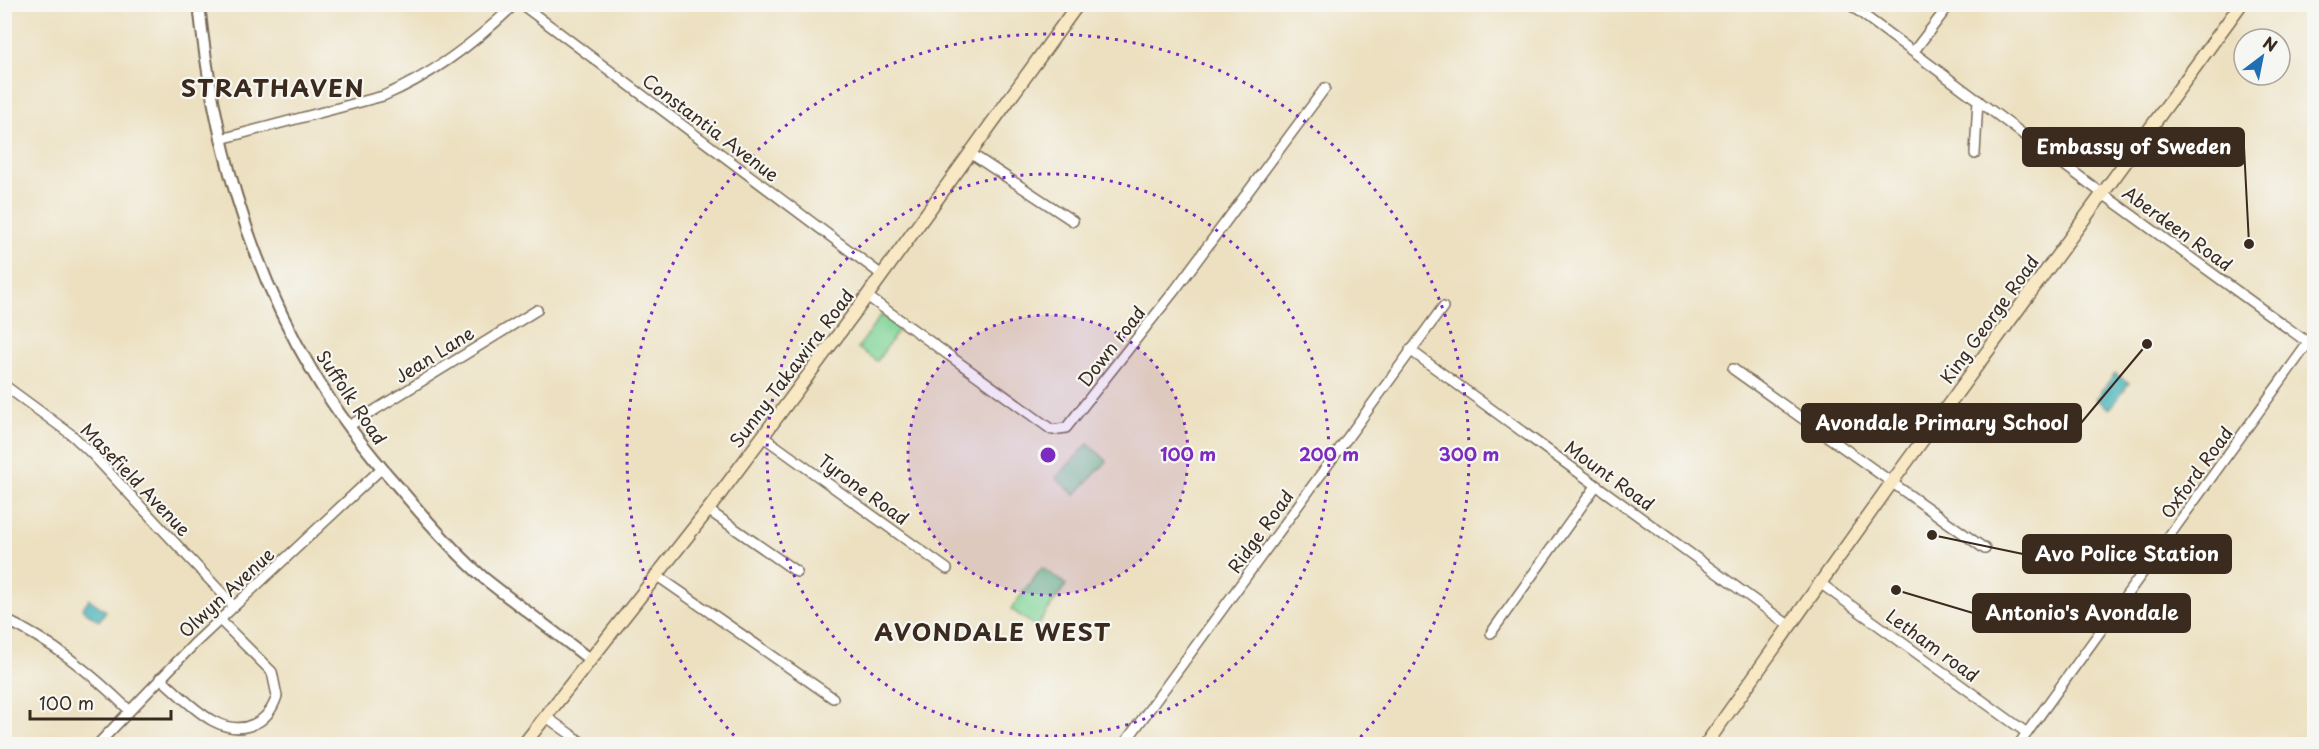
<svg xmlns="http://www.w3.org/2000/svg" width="2319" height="749" font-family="'Playpen Sans',sans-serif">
	<rect width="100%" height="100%" fill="#f6f6f2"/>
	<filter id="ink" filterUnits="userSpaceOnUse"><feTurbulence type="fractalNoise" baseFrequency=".0167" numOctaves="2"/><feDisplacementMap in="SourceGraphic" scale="12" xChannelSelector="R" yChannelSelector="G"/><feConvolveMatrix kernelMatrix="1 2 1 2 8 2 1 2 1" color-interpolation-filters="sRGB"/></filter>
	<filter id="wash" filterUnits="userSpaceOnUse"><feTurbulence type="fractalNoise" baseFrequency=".008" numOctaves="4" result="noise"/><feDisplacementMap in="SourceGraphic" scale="24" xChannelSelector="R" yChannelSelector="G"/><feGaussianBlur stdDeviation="1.35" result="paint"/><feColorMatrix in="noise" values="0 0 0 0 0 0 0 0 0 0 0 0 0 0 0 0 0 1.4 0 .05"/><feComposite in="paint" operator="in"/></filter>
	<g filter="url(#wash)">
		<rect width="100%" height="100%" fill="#ece0c0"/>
		<g fill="#80d497" stroke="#5e7f5a" stroke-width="1.5">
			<polygon points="881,315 900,328 877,361 858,348"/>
			<polygon points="1088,444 1107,461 1075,495 1056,478"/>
			<polygon points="1042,568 1066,585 1036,627 1011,609"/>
		</g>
		<g fill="#3eafb6" stroke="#3c6c6a" stroke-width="1.5">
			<polygon points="2115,373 2129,383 2110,409 2096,399"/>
			<polygon points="89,599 106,611 99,621 82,609"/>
		</g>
	</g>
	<g filter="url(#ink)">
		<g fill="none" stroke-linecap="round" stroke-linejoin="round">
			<defs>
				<g id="minor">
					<polyline points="521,4 882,275"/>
					<polyline points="1849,4 2103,194 2314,347"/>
					<polyline points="1914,51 1950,4"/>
					<path d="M221 139 383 96C433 75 476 42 515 4"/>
					<polyline points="970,153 1073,221"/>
					<polyline points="1975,154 1978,100"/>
					<polyline points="867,296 1052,430 1066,428 1175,290 1325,88"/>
					<polyline points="1410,350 1790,626"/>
					<polyline points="1733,369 1985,549"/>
					<polyline points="4,385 72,435 91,453 234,606"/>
					<polyline points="349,426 537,310"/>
					<polyline points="762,436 947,569"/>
					<polyline points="708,510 797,572"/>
					<polyline points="656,575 833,698"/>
					<polyline points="1820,583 2027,733"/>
					<path d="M4 619C53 642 91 673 129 710"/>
					<polyline points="1491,633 1596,486"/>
					<path d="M160 678C185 698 219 741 254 724 266 719 273 708 277 696L272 672 220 620"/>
					<polyline points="545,716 584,744"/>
					<polyline points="98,744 194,644 382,468"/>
					<polyline points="1124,744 1443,307"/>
					<polyline points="2019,744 2314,335"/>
				</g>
				<path id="tertiary" d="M199 4C212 132 247 263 314 374 338 415 369 454 401 490 427 521 454 552 485 579 519 606 555 632 589 659"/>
				<g id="secondary">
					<polyline points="524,744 708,510 867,296 1078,4"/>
					<polyline points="1706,744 1892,482 2241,4"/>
				</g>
			</defs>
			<use href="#minor" stroke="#796a57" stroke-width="12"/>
			<use href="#tertiary" stroke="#796a57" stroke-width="14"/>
			<use href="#secondary" stroke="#796a57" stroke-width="15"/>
			<use href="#minor" stroke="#fff" stroke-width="9"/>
			<use href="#tertiary" stroke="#fff" stroke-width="10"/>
			<use href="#secondary" stroke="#f8e8c3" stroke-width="12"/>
		</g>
	</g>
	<circle cx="1048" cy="455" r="140" fill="#7b2cbf" fill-opacity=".12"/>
	<g fill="none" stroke="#7b2cbf" stroke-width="3" stroke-dasharray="3 6">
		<circle cx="1048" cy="455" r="140"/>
		<circle cx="1048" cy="455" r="281"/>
		<path d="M740 742A421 421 0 1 1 1356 742"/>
	</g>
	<g text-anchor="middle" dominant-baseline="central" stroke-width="4.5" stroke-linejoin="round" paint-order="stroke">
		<g font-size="18" fill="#3b2a1e" stroke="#f6f6f2">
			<text transform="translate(711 127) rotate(37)">Constantia Avenue</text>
			<text transform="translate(2178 228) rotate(36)">Aberdeen Road</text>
			<text transform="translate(1989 319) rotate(-54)">King George Road</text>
			<text transform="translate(1111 346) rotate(-52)">Down road</text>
			<text transform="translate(434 354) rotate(-32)">Jean Lane</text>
			<text transform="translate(791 368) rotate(-53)">Sunny Takawira Road</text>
			<text transform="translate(352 397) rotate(56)">Suffolk Road</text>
			<text transform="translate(2196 472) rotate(-54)">Oxford Road</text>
			<text transform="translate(1610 475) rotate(36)">Mount Road</text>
			<text transform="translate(136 479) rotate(46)">Masefield Avenue</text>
			<text transform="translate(864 489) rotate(36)">Tyrone Road</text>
			<text transform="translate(1260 531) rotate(-54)">Ridge Road</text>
			<text transform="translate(226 592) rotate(-43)">Olwyn Avenue</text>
			<text transform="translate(1933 645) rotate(36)">Letham road</text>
		</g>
		<g font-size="24" font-weight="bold" letter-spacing="1.5" fill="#3b2a1e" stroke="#f6f6f2">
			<text x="273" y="87">STRATHAVEN</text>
			<text x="993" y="631">AVONDALE WEST</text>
		</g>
	</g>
	<circle cx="1048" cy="455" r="9" fill="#7b2cbf" stroke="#f6f6f2" stroke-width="3"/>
	<g font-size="18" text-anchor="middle" font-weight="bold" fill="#7b2cbf" stroke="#f6f6f2" stroke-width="4.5" stroke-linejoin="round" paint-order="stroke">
		<text x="1188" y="461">100 m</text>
		<text x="1329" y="461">200 m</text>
		<text x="1469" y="461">300 m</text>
	</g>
	<path fill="none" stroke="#3b2a1e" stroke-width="2" d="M2249 244L2244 147M2147 344L2081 423M1932 535L2023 554M1896 590L1973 613"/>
	<g fill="#3b2a1e" stroke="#f6f6f2" stroke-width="2">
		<circle cx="2249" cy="244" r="6"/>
		<circle cx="2147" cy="344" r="6"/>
		<circle cx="1932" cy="535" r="6"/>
		<circle cx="1896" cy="590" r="6"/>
	</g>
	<g fill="#3b2a1e" stroke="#3b2a1e" stroke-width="2">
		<rect x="2023" y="128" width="221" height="38" rx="6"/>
		<rect x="1802" y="404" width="279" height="38" rx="6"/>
		<rect x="2023" y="535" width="208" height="38" rx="6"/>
		<rect x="1973" y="594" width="217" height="38" rx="6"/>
	</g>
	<g font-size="20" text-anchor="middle" font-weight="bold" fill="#fff">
		<text x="2134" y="154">Embassy of Sweden</text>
		<text x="1942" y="430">Avondale Primary School</text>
		<text x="2127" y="561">Avo Police Station</text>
		<text x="2082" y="620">Antonio's Avondale</text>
	</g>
	<rect width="2319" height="749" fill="none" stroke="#f6f6f2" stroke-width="24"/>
	<g transform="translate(2262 57) rotate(32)"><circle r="28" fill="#f6f6f2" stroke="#aba49d" stroke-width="1.5"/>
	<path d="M0-4.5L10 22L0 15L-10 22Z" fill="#1f6fb2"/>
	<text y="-9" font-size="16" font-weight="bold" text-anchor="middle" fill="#3b2a1e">N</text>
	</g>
	<path d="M30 710v9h141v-9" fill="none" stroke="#3b2a1e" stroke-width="3"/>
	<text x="39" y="710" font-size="18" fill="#3b2a1e" stroke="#f6f6f2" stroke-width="4.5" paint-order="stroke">100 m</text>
</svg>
